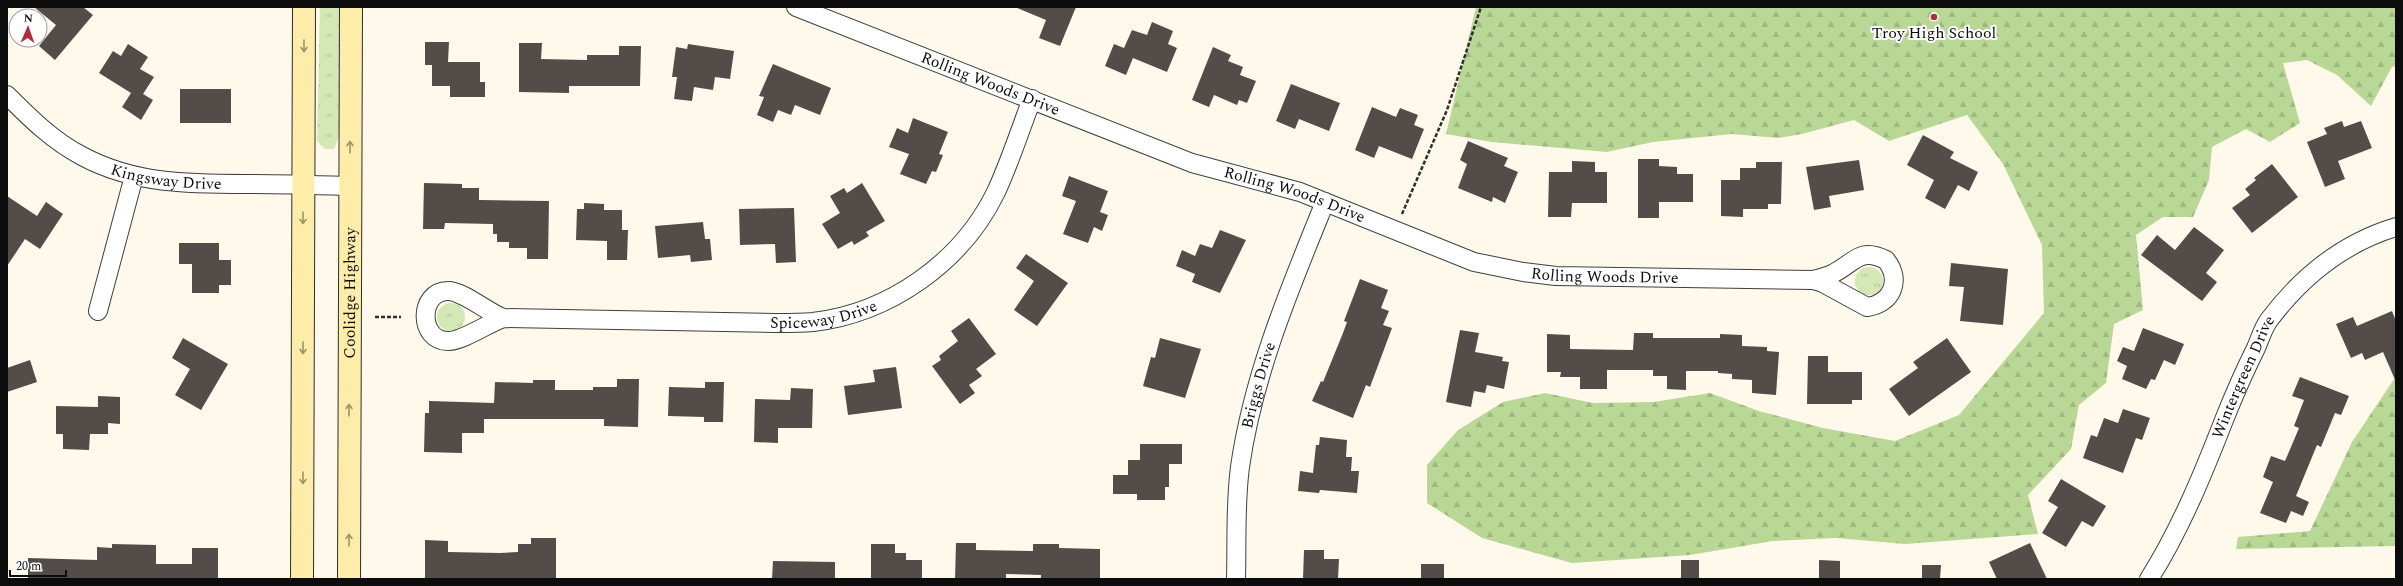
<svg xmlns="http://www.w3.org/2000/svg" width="2403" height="586" font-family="Spectral,serif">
	<defs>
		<pattern id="grass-tufts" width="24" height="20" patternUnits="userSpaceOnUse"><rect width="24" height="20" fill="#d4e8b6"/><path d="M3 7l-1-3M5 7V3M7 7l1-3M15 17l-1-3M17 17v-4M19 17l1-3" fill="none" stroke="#b5c69b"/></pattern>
		<pattern id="forest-firs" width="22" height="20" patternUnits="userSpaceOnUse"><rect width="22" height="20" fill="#b9d896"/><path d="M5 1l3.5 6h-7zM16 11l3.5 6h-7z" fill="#9eb880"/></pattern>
	</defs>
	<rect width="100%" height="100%" fill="#fff9eb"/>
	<g fill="url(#grass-tufts)">
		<polygon points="320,7 339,7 339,137 334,149 325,149 317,141"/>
		<circle cx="1869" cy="281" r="14"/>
		<circle cx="451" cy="317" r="14"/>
	</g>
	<g fill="url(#forest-firs)">
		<polygon points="1476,7 2396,7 2396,66 2392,67 2371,106 2337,75 2307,60 2283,63 2300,123 2270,142 2246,129 2212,147 2209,180 2193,217 2163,217 2136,235 2143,310 2114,324 2106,383 2079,405 2071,449 2028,495 2038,534 1905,544 1836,538 1773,541 1690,555 1572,563 1482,538 1427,503 1427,465 1458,430 1503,402 1545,393 1593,403 1654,402 1710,393 1759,411 1823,428 1895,441 1959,415 2044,313 2042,245 2003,164 1967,115 1889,141 1854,120 1802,134 1778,138 1732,134 1653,142 1607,152 1492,142 1446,134"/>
		<polygon points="2396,376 2396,546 2236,549 2238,537 2310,531 2352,442"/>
	</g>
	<g fill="#544c49">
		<polygon points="34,7 83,7 93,15 55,60 39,46 56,25"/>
		<polygon points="1015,7 1076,7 1060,46 1039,38 1046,20"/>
		<polygon points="1152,22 1173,31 1168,44 1177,48 1167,72 1133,58 1126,75 1105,66 1114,44 1124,48 1132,30 1147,35"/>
		<polygon points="425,42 449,42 448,62 480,62 480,82 485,82 485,97 450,97 450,86 432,86 432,65 425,65"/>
		<polygon points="519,43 542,43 541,59 587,60 587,55 619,55 619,46 641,46 640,86 569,86 569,93 519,92"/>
		<polygon points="128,44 148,57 140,69 154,77 143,94 153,100 141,120 122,107 131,93 99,73 113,51 121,56"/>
		<polygon points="688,44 734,51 730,79 715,77 713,90 694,87 692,101 674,99 677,77 672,77 676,47 687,49"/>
		<polygon points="1213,47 1231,55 1228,61 1243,67 1240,75 1256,81 1247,103 1239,100 1237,105 1214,95 1209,107 1192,100"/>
		<polygon points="773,64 831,88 820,115 795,105 791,115 778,110 773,122 757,115 764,97 759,96"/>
		<polygon points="1291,84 1340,103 1329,131 1299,119 1295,129 1276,121"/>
		<rect x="180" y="89" width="51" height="34"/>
		<polygon points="1372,107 1396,117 1400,108 1418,115 1414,125 1424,129 1412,159 1379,146 1374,158 1355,150"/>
		<polygon points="913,118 948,132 939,154 943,155 936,172 932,171 926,184 900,174 909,154 889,147 897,128 908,133"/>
		<polygon points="2342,121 2344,127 2361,121 2372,148 2338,161 2345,179 2325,187 2307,142 2327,134 2324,128"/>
		<polygon points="1923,135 1954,152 1950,158 1978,172 1969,191 1958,185 1945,209 1925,198 1934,180 1907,165"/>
		<polygon points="1468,141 1508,158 1504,166 1518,172 1505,203 1493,197 1492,202 1458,188 1467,164 1460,160"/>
		<polygon points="1638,159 1659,159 1659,166 1677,167 1677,174 1693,174 1693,202 1659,202 1659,218 1638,218"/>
		<polygon points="1859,160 1864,190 1829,196 1831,207 1814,210 1806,167"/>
		<polygon points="1572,161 1595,162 1595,172 1607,172 1607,203 1572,203 1571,217 1548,217 1549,172 1572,172"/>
		<polygon points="1756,162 1782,162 1781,204 1768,204 1768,209 1743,209 1743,217 1721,216 1721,180 1740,180 1740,168 1756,168"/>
		<polygon points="2272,164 2298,197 2252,233 2232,208 2250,195 2245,189 2256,180 2254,178"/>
		<polygon points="1069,176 1108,191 1100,212 1108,215 1102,231 1094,227 1088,243 1063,234 1076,201 1062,196"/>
		<polygon points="424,183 462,184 462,188 479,188 479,200 549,201 548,259 527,259 527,248 509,248 509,242 497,242 497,234 493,234 493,224 445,223 444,229 423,229"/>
		<polygon points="862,183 885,221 866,232 869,236 854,245 852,241 838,249 822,224 840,213 830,196 844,188 847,193"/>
		<polygon points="7,196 37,216 46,202 63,214 40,249 25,239 7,266"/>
		<polygon points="584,203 604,204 604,210 622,210 622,230 628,230 627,260 607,260 607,241 576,240 577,209 584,209"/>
		<polygon points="794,208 796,262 776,263 775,244 740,245 739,209"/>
		<polygon points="703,222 705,239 710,239 712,260 691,262 690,255 658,258 655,226"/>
		<polygon points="2194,227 2224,250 2206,273 2217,282 2202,301 2141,255 2157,235 2175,250"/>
		<polygon points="1220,230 1246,240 1220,293 1192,282 1195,274 1176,266 1182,250 1195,256 1200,244 1212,248"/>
		<polygon points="179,243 219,243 219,260 231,260 231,285 219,285 219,293 192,293 192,264 179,264"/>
		<polygon points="1026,254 1068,283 1037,326 1014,310 1034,281 1016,268"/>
		<polygon points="1951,263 2008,269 2003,325 1960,321 1964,287 1949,286"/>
		<polygon points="1360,279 1388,290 1381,308 1389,311 1383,325 1392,328 1370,387 1366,385 1353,418 1312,401 1321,381 1323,382 1343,333 1347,322 1344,321"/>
		<polygon points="2392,311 2396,321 2396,382 2383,352 2365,360 2362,353 2351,358 2336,324 2353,317 2357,326"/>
		<polygon points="969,318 996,354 976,369 982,376 969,385 975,393 960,404 932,366 941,360 939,356 958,341 951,331"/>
		<polygon points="2143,328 2184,344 2175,365 2164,360 2155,380 2151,379 2146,389 2122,379 2127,366 2117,361 2123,347 2134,351"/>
		<polygon points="1460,330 1479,333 1475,352 1503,357 1502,361 1509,362 1504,389 1487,385 1485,393 1474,391 1471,407 1446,402"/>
		<polygon points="1634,333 1653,333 1653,338 1720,338 1720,334 1742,335 1742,346 1767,347 1767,351 1779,352 1776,395 1752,393 1752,380 1732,379 1732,374 1718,373 1718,371 1686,371 1686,390 1667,389 1667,376 1653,376 1653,370 1607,370 1607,389 1580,389 1580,377 1560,377 1561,372 1547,372 1547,334 1570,335 1570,349 1633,350"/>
		<polygon points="183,338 228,364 201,410 175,395 190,369 172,358"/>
		<polygon points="1160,338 1201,349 1185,398 1143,386 1151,357 1155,358"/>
		<polygon points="1947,338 1971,372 1909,416 1889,389 1918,368 1913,362"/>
		<polygon points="1808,356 1828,356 1828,372 1862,372 1862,400 1852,400 1852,404 1807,404"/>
		<polygon points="30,360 37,382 7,392 7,368"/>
		<polygon points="896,367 902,408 848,415 844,386 875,382 873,370"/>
		<polygon points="2300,377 2349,396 2341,415 2335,413 2321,447 2317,445 2296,496 2309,502 2303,516 2291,511 2286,523 2260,513 2273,482 2263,477 2271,456 2285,461 2299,428 2294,426 2304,400 2292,396"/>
		<polygon points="617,379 639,379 638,427 604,426 604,419 484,419 484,433 462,433 462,453 424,452 425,413 429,413 429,401 494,403 495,382 533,383 533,380 555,380 555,390 593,390 593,387 617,387"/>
		<polygon points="705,382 724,382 723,422 704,422 704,417 668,416 669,387 705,388"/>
		<polygon points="791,388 813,389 812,428 778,428 778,443 754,442 755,399 790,400"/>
		<polygon points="98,396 120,397 120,424 108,423 108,434 90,434 89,450 63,449 63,434 56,434 56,406 98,407"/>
		<polygon points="2123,409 2150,418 2142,440 2136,438 2123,473 2083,458 2091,435 2097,437 2104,418 2118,423"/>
		<polygon points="1320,437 1347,440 1346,457 1352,457 1351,471 1359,471 1357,493 1320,490 1319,493 1298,491 1300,471 1313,473 1316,445 1319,445"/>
		<polygon points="1140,444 1182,444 1182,464 1169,464 1169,487 1165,487 1165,500 1137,500 1137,494 1113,494 1113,475 1128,475 1128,460 1140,460"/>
		<polygon points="2061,479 2106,506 2093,527 2082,521 2066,547 2042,533 2058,507 2048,501"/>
		<polygon points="531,538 556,538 556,579 425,579 425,540 448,541 448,552 500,553 518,552 518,544 531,544"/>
		<polygon points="956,543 976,543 976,550 1033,551 1033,544 1059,544 1059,548 1100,549 1100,579 1041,579 1041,575 1006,574 1006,579 955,579"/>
		<polygon points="2030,543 2047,579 1997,579 1989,562"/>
		<polygon points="112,544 156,545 156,564 192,564 192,548 218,548 218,579 28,579 28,558 97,560 97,547 112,548"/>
		<polygon points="871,544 895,544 895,553 906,553 906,560 922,560 922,579 871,579"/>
		<polygon points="1304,550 1324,550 1324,559 1339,559 1338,579 1303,579"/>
		<rect x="1681" y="560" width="18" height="19"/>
		<polygon points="1819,560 1840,561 1840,579 1819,579"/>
		<polygon points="773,561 835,562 835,579 772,579"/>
		<rect x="1421" y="564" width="23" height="15"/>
		<polygon points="1922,565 1941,565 1940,579 1922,579"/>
	</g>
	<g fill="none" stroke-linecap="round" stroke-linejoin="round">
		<defs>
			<g id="street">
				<path id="s1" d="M796 7 1192 163 1300 192 1474 262 1523 272 1556 276 1813 280 1823 283 1867 307C1892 304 1902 280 1886 260 1860 247 1855 262 1834 273 1827 277 1820 278 1813 280"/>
				<path id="s2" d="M7 95C30 118 53 141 82 156 134 184 189 184 247 184 281 184 315 185 350 186"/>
				<polyline points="98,311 134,176"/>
				<path id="s3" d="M503 318C489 323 462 341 449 341 418 342 418 291 448 291 463 291 487 312 503 318L776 323C788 323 801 323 813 322 890 313 962 262 996 192 1010 162 1020 130 1032 99"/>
				<path id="s4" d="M1236 579C1237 542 1235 504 1240 467 1253 375 1290 288 1325 202"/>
				<path id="s5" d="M2149 579C2180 530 2203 474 2224 420 2234 395 2244 372 2256 348 2260 339 2263 328 2269 320 2302 276 2343 243 2396 227"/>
			</g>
			<g id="secondary">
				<polyline points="302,579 304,7"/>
				<path id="s6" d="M349 579 351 7"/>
			</g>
		</defs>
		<use href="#street" stroke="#3f3f3f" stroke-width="20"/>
		<use href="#secondary" stroke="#2e2e2e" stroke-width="24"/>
		<g stroke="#2e2e2e" stroke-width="2.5" stroke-dasharray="4 2" stroke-linecap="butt">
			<polyline points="1402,214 1447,110 1481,7"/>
			<polyline points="375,317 401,317"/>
		</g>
		<use href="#street" stroke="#fff" stroke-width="18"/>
		<use href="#secondary" stroke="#fdeda8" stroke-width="22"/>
	</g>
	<defs><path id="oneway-shaft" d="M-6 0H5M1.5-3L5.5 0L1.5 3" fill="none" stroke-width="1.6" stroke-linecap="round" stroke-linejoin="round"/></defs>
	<g stroke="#9d936a">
		<use href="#oneway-shaft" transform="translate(304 46) rotate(90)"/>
		<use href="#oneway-shaft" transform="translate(350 147) rotate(-90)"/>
		<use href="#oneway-shaft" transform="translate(303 218) rotate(90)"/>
		<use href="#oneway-shaft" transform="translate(303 348) rotate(90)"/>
		<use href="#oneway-shaft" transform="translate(349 410) rotate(-90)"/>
		<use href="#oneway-shaft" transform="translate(303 478) rotate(90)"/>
		<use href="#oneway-shaft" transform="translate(349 540) rotate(-90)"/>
	</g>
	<circle fill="#b9273a" stroke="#fff" stroke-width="1.5" cx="1934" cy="17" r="4"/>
	<g text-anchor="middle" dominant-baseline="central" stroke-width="4" stroke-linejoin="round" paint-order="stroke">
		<g font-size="16" fill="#0c0c0c" stroke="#fff">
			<text x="1934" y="33">Troy High School</text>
		</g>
		<g font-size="16" fill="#0c0c0c" stroke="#fff">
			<text stroke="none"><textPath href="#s1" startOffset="209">Rolling Woods Drive</textPath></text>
			<text stroke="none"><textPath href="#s2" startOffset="185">Kingsway Drive</textPath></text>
			<text stroke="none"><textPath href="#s1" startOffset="533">Rolling Woods Drive</textPath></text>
			<text stroke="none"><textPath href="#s1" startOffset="857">Rolling Woods Drive</textPath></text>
			<text stroke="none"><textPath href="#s6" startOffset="286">Coolidge Highway</textPath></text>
			<text stroke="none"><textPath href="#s3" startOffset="518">Spiceway Drive</textPath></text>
			<text stroke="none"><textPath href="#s5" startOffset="223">Wintergreen Drive</textPath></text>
			<text stroke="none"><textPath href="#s4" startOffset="196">Briggs Drive</textPath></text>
		</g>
	</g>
	<rect width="2403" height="586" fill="none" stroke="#0c0c0c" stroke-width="16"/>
	<g transform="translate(28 28) rotate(2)"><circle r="19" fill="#ffffff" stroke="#9e9e9e"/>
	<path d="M0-3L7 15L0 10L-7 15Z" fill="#b9273a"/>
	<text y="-6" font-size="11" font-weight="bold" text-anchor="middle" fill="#0c0c0c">N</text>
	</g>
	<path d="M10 570v6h56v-6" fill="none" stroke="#0c0c0c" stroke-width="2"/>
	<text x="16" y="570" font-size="12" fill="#0c0c0c" stroke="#ffffff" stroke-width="3" paint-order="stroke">20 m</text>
</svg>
